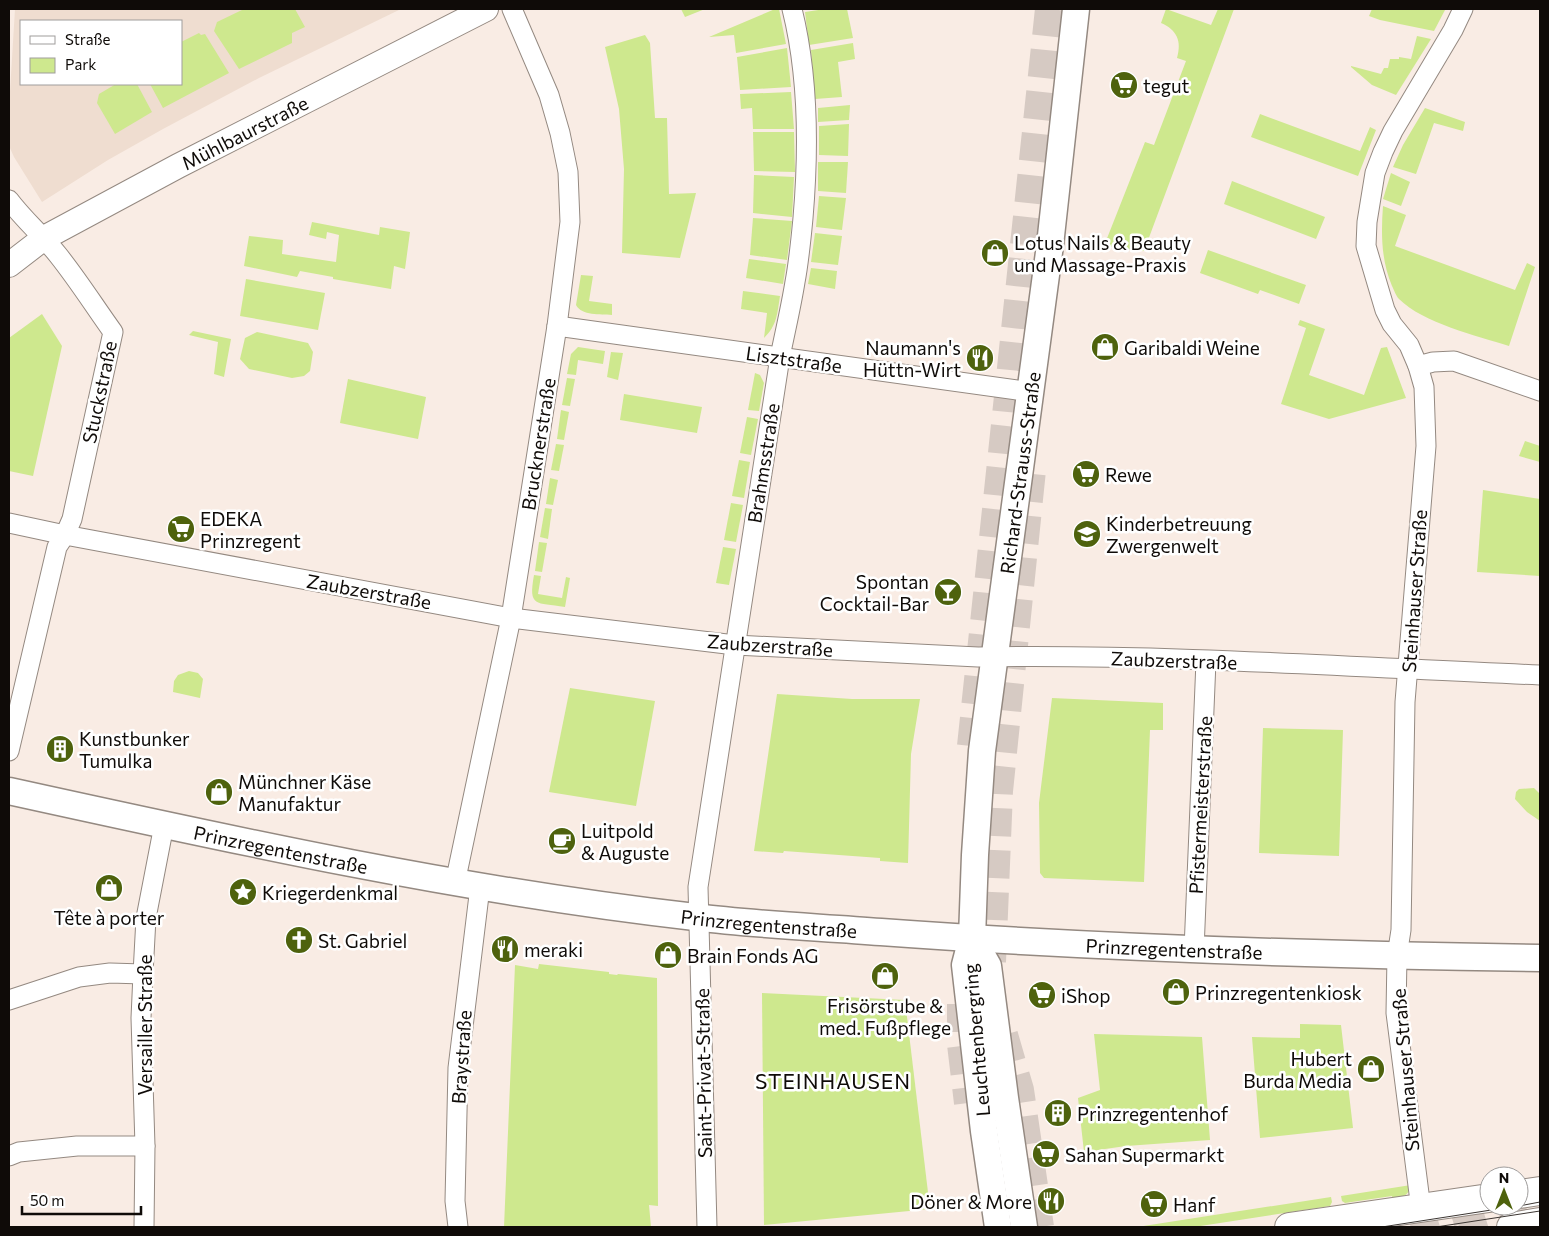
<svg xmlns="http://www.w3.org/2000/svg" width="1549" height="1236" font-family="Commissioner,sans-serif">
	<rect width="100%" height="100%" fill="#f9ece4"/>
	<path fill="#efddd0" fill-rule="evenodd" d="M15 9H401L259 78 163 129 108 160 42 202 14 157 9 146V108ZM21 21H181V84H21Z"/>
	<g fill="#cee88e">
		<polygon points="244,9 295,9 305,27 292,33 292,43 239,69 214,31 217,22"/>
		<polygon points="681,9 705,9 685,17"/>
		<polygon points="775,9 779,9 786,44 736,53 734,35 709,37"/>
		<polygon points="825,9 847,9 853,38 809,45 805,12"/>
		<path d="M1166 9 1211 25 1218 9H1234L1144 251 1104 246 1145 142 1154 145 1186 61 1177 58C1182 41 1177 30 1161 23Z"/>
		<polygon points="1372,9 1441,9 1445,10 1434,31 1380,20 1369,16"/>
		<polygon points="199,33 201,35 205,34 229,73 163,108 150,84 181,84 181,42"/>
		<polygon points="645,35 650,43 655,118 667,118 669,194 696,193 680,258 622,253 624,169 619,109 605,47"/>
		<polygon points="1417,36 1431,39 1396,95 1372,85 1351,67 1351,66 1381,74 1384,68 1388,68 1390,59 1399,59 1399,57 1411,59"/>
		<polygon points="853,43 855,59 838,62 842,97 815,99 811,50"/>
		<polygon points="787,48 791,87 740,90 737,57"/>
		<polygon points="116,84 137,84 152,112 115,134 97,103 99,94"/>
		<polygon points="791,92 794,129 753,129 752,108 741,109 740,94"/>
		<polygon points="850,105 849,120 818,122 818,108"/>
		<polygon points="1425,108 1465,122 1463,131 1434,123 1416,174 1393,167 1403,145"/>
		<polygon points="1260,114 1360,151 1370,127 1376,130 1358,176 1251,137"/>
		<polygon points="849,124 848,156 819,155 819,126"/>
		<polygon points="753,132 794,132 795,172 754,171"/>
		<polygon points="818,162 848,162 846,193 818,191"/>
		<polygon points="1391,173 1410,182 1401,206 1383,199"/>
		<polygon points="754,175 794,177 792,217 753,213"/>
		<polygon points="1232,181 1325,217 1316,239 1224,204"/>
		<polygon points="819,196 846,198 842,230 816,227"/>
		<path d="M1383 206 1406 215 1395 246 1515 290 1527 263 1535 267 1509 346C1477 336 1423 323 1399 299 1396 296 1394 290 1392 286 1381 260 1381 233 1383 206Z"/>
		<polygon points="753,218 792,221 787,260 750,255"/>
		<polygon points="312,222 379,235 380,227 410,232 405,269 394,266 391,289 333,279 333,277 300,271 297,277 244,266 249,236 283,240 282,254 336,262 339,235 327,232 326,239 309,235"/>
		<polygon points="815,233 842,236 838,265 811,262"/>
		<polygon points="1208,250 1306,285 1299,304 1260,290 1258,294 1200,273"/>
		<polygon points="749,259 786,264 783,284 746,278"/>
		<polygon points="811,268 837,271 835,289 808,284"/>
		<path d="M581 275 593 276 589 301 612 304V315C600 314 582 316 576 305Z"/>
		<polygon points="246,279 325,293 318,330 240,316"/>
		<path d="M743 291 780 296C777 315 777 325 764 338L767 313 741 309Z"/>
		<polygon points="42,314 62,346 33,476 9,471 9,338"/>
		<polygon points="1300,320 1325,329 1309,375 1364,395 1381,348 1387,347 1406,398 1329,419 1281,404 1306,328 1298,325"/>
		<polygon points="193,331 231,339 224,377 214,374 218,342 189,335"/>
		<polygon points="257,332 308,343 313,352 310,371 304,376 292,378 249,369 240,359 245,338"/>
		<polygon points="578,347 605,351 603,364 578,360 576,375 567,374 571,354"/>
		<polygon points="611,352 623,353 618,380 607,377"/>
		<polygon points="755,373 760,375 764,383 759,411 748,410"/>
		<polygon points="567,378 575,379 570,406 562,405"/>
		<polygon points="348,379 426,397 418,439 340,423"/>
		<polygon points="624,394 702,407 697,433 620,420"/>
		<polygon points="561,410 569,412 564,440 557,439"/>
		<polygon points="747,417 758,419 751,455 740,453"/>
		<polygon points="1525,441 1540,446 1540,462 1519,456"/>
		<polygon points="556,444 564,445 559,471 551,470"/>
		<polygon points="739,460 750,462 744,498 732,496"/>
		<polygon points="550,478 558,480 553,505 546,504"/>
		<polygon points="1483,490 1540,499 1540,576 1477,572"/>
		<polygon points="731,503 743,505 736,542 724,540"/>
		<polygon points="545,508 552,509 548,539 540,537"/>
		<polygon points="539,542 547,543 542,572 535,571"/>
		<polygon points="723,547 736,549 729,585 716,583"/>
		<path d="M534 575 541 576 538 594 562 598 566 577 570 578 565 607C536 602 528 608 534 575Z"/>
		<polygon points="189,671 198,673 203,679 200,698 173,692 174,681 178,675"/>
		<polygon points="570,688 655,701 636,806 549,792"/>
		<polygon points="777,694 852,699 920,699 911,754 908,863 880,861 880,858 784,851 783,853 754,851"/>
		<polygon points="1052,698 1163,703 1163,730 1150,730 1144,882 1044,878 1040,873 1039,803"/>
		<polygon points="1263,728 1343,730 1339,856 1259,853"/>
		<polygon points="1534,788 1540,794 1540,821 1527,812 1515,799 1516,792 1519,789"/>
		<polygon points="539,964 609,972 609,974 617,975 618,974 657,978 658,1206 649,1205 651,1227 504,1227 515,965 538,969"/>
		<polygon points="762,993 905,1000 930,1209 764,1225"/>
		<polygon points="1300,1024 1341,1025 1353,1128 1260,1138 1252,1037 1300,1038"/>
		<polygon points="1094,1034 1202,1037 1210,1140 1126,1146 1084,1152 1078,1098 1100,1090"/>
		<path d="M1411 1185C1409 1195 1403 1197 1393 1201L1392 1196 1345 1203 1342 1201 1341 1196Z"/>
		<polygon points="1331,1197 1332,1202 1330,1206 1194,1227 1137,1227"/>
	</g>
	<g fill="none" stroke-linecap="round" stroke-linejoin="round">
		<g stroke="#d6cac3" stroke-width="28" stroke-dasharray="28 14" stroke-linecap="butt">
			<polyline points="971,746 1049,9"/>
			<polyline points="992,962 999,791 1032,470"/>
			<polyline points="961,1004 961,1044 968,1103"/>
			<polyline points="1004,1035 1020,1090 1040,1227"/>
			<polyline points="1411,1227 1426,1220 1459,1210"/>
			<polyline points="1459,1227 1487,1218 1540,1210"/>
		</g>
		<defs>
			<g id="minor">
				<path d="M9 200C24 220 43 236 58 255 78 280 95 307 113 332L72 519 65 535 57 547 9 751"/>
				<polyline points="557,326 1031,392"/>
				<polyline points="1418,366 1433,362 1454,361 1540,391"/>
				<path d="M9 523 65 535 511 618 735 645 978 657C1165 654 1353 667 1540 675"/>
				<polyline points="455,883 511,618 557,326 570,222 568,172 560,133 549,95 512,9"/>
				<polyline points="1194,950 1206,661"/>
				<polyline points="9,1000 79,977 110,973 143,974"/>
				<polyline points="9,1156 19,1152 77,1146 145,1146"/>
				<polyline points="1421,1209 1396,1013 1397,956 1401,930 1405,702 1426,446 1424,387 1418,366 1409,345 1392,324 1385,310 1366,246 1367,222 1375,173 1383,152 1393,131 1453,30 1463,9"/>
				<polyline points="144,1227 145,1146 141,1018 143,974 146,918 164,825"/>
				<polyline points="458,1227 455,1201 458,1068 480,887"/>
				<path d="M707 1227 698 887 780 357C785 332 791 307 795 282 799 261 801 239 803 218 809 148 809 77 792 9"/>
			</g>
			<g id="tertiary">
				<path id="s1" d="M9 265 44 238 178 166 486 9"/>
			</g>
			<g id="secondary">
				<path id="s2" d="M9 791C236 841 464 891 695 917 757 925 819 927 881 932 1100 948 1320 955 1540 958"/>
				<polyline points="972,938 988,966 1005,1098 1024,1227"/>
				<path id="s3" d="M998 1227 984 1131 965 965 972 938 975 855 982 751 1050 245 1076 9"/>
			</g>
			<g id="primary">
				<polyline points="1519,1194 1540,1191"/>
				<polyline points="1289,1227 1489,1198"/>
				<polyline points="1511,1227 1540,1222"/>
			</g>
		</defs>
		<use href="#minor" stroke="#948981" stroke-width="21"/>
		<use href="#tertiary" stroke="#948981" stroke-width="26"/>
		<use href="#secondary" stroke="#948981" stroke-width="29"/>
		<use href="#primary" stroke="#948981" stroke-width="30"/>
		<use href="#minor" stroke="#fff" stroke-width="19"/>
		<use href="#tertiary" stroke="#fff" stroke-width="24"/>
		<use href="#secondary" stroke="#fff" stroke-width="26"/>
		<use href="#primary" stroke="#fff" stroke-width="28"/>
		<g stroke="#3c3632" stroke-width="1">
			<polyline points="1519,1206 1540,1202"/>
			<polyline points="1382,1227 1517,1206"/>
			<polyline points="1436,1227 1540,1211"/>
		</g>
	</g>
	<defs>
		<symbol id="supermarket-disc" viewBox="-11 -11 22 22"><circle r="9.5" fill="#4e620d" stroke="#fff"/><path d="M-6-5.5h2.5l.6 2H6L4.5 2H-2.5L-4.4-4H-6ZM-1.5 3.2a1.3 1.3 0 1 0 .1 0ZM3 3.2a1.3 1.3 0 1 0 .1 0Z" fill="#fff"/></symbol>
		<symbol id="shop-disc" viewBox="-11 -11 22 22"><circle r="9.5" fill="#4e620d" stroke="#fff"/><path d="M-5-2.5h2.3a2.7 3.5 0 0 1 5.4 0H5L5.5 6h-11ZM-1.5-2.5h3a1.5 2.3 0 0 0-3 0Z" fill="#fff"/></symbol>
		<symbol id="restaurant-disc" viewBox="-11 -11 22 22"><circle r="9.5" fill="#4e620d" stroke="#fff"/><path d="M-5-6h1v4h1v-4h1v4h1v-4h1v5L-1.5 .5V6h-2V.5L-5-1ZM5-6V6H3V1.5H1.5Q1.5-4 5-6Z" fill="#fff"/></symbol>
		<symbol id="school-disc" viewBox="-11 -11 22 22"><circle r="9.5" fill="#4e620d" stroke="#fff"/><path d="M0-5L7-2L0 1L-7-2ZM-4 1L0 2.5L4 1V4Q0 6-4 4Z" fill="#fff"/></symbol>
		<symbol id="bar-disc" viewBox="-11 -11 22 22"><circle r="9.5" fill="#4e620d" stroke="#fff"/><path d="M-6-5H6L.8 .8V4.5H3.5V6h-7V4.5H-.8V.8Z" fill="#fff"/></symbol>
		<symbol id="building-disc" viewBox="-11 -11 22 22"><circle r="9.5" fill="#4e620d" stroke="#fff"/><path d="M-4-6H4V6H1V3H-1V6H-4ZM-2.5-4.3h1.7v1.8h-1.7ZM.8-4.3h1.7v1.8H.8ZM-2.5-1h1.7V.8h-1.7ZM.8-1h1.7V.8H.8Z" fill="#fff"/></symbol>
		<symbol id="cafe-disc" viewBox="-11 -11 22 22"><circle r="9.5" fill="#4e620d" stroke="#fff"/><path d="M-5.5-4.5H6V0H3Q3 3.5 0 3.5H-2.5Q-5.5 3.5-5.5 0ZM3-3.2v2h1.7v-2ZM-6 4.5H4V6H-6Z" fill="#fff"/></symbol>
		<symbol id="sight-disc" viewBox="-11 -11 22 22"><circle r="9.5" fill="#4e620d" stroke="#fff"/><path d="M0-6L1.8-2.2L6-1.7L2.9 1.2L3.7 5.4L0 3.3L-3.7 5.4L-2.9 1.2L-6-1.7L-1.8-2.2Z" fill="#fff"/></symbol>
		<symbol id="church-disc" viewBox="-11 -11 22 22"><circle r="9.5" fill="#4e620d" stroke="#fff"/><path d="M-1.2-6h2.4v3.5h3.3v2.4h-3.3V6h-2.4V-.1h-3.3v-2.4h3.3Z" fill="#fff"/></symbol>
	</defs>
	<g fill-rule="evenodd">
		<use href="#supermarket-disc" x="1108" y="69" width="32" height="32"/>
		<use href="#shop-disc" x="979" y="237" width="32" height="32"/>
		<use href="#shop-disc" x="1089" y="331" width="32" height="32"/>
		<use href="#restaurant-disc" x="964" y="342" width="32" height="32"/>
		<use href="#supermarket-disc" x="1070" y="458" width="32" height="32"/>
		<use href="#supermarket-disc" x="165" y="513" width="32" height="32"/>
		<use href="#school-disc" x="1071" y="518" width="32" height="32"/>
		<use href="#bar-disc" x="932" y="576" width="32" height="32"/>
		<use href="#building-disc" x="44" y="733" width="32" height="32"/>
		<use href="#shop-disc" x="203" y="776" width="32" height="32"/>
		<use href="#cafe-disc" x="546" y="825" width="32" height="32"/>
		<use href="#shop-disc" x="93" y="872" width="32" height="32"/>
		<use href="#sight-disc" x="227" y="876" width="32" height="32"/>
		<use href="#church-disc" x="283" y="924" width="32" height="32"/>
		<use href="#restaurant-disc" x="489" y="933" width="32" height="32"/>
		<use href="#shop-disc" x="652" y="939" width="32" height="32"/>
		<use href="#shop-disc" x="869" y="960" width="32" height="32"/>
		<use href="#shop-disc" x="1160" y="976" width="32" height="32"/>
		<use href="#supermarket-disc" x="1026" y="979" width="32" height="32"/>
		<use href="#shop-disc" x="1355" y="1053" width="32" height="32"/>
		<use href="#building-disc" x="1042" y="1097" width="32" height="32"/>
		<use href="#supermarket-disc" x="1030" y="1138" width="32" height="32"/>
		<use href="#restaurant-disc" x="1035" y="1185" width="32" height="32"/>
		<use href="#supermarket-disc" x="1138" y="1188" width="32" height="32"/>
	</g>
	<g text-anchor="middle" dominant-baseline="central" stroke-width="5" stroke-linejoin="round" paint-order="stroke">
		<g font-size="19" fill="#0f0b08" stroke="#fff" text-anchor="start">
			<text x="1143" y="85">tegut</text>
			<text x="1014" y="242">Lotus Nails &amp; Beauty<tspan x="1014" dy="22">und Massage-Praxis</tspan></text>
			<text x="961" y="347" text-anchor="end">Naumann's<tspan x="961" dy="22">Hüttn-Wirt</tspan></text>
			<text x="1124" y="347">Garibaldi Weine</text>
			<text x="1105" y="474">Rewe</text>
			<text x="200" y="518">EDEKA<tspan x="200" dy="22">Prinzregent</tspan></text>
			<text x="1106" y="523">Kinderbetreuung<tspan x="1106" dy="22">Zwergenwelt</tspan></text>
			<text x="929" y="581" text-anchor="end">Spontan<tspan x="929" dy="22">Cocktail-Bar</tspan></text>
			<text x="79" y="738">Kunstbunker<tspan x="79" dy="22">Tumulka</tspan></text>
			<text x="238" y="781">Münchner Käse<tspan x="238" dy="22">Manufaktur</tspan></text>
			<text x="581" y="830">Luitpold<tspan x="581" dy="22">&amp; Auguste</tspan></text>
			<text x="262" y="892">Kriegerdenkmal</text>
			<text x="109" y="917" text-anchor="middle">Tête à porter</text>
			<text x="318" y="940">St. Gabriel</text>
			<text x="524" y="949">meraki</text>
			<text x="687" y="955">Brain Fonds AG</text>
			<text x="1195" y="992">Prinzregentenkiosk</text>
			<text x="1061" y="995">iShop</text>
			<text x="885" y="1005" text-anchor="middle">Frisörstube &amp;<tspan x="885" dy="22">med. Fußpflege</tspan></text>
			<text x="1352" y="1058" text-anchor="end">Hubert<tspan x="1352" dy="22">Burda Media</tspan></text>
			<text x="1077" y="1113">Prinzregentenhof</text>
			<text x="1065" y="1154">Sahan Supermarkt</text>
			<text x="1032" y="1201" text-anchor="end">Döner &amp; More</text>
			<text x="1173" y="1204">Hanf</text>
		</g>
		<g font-size="19" fill="#0f0b08" stroke="#fff">
			<text stroke="none"><textPath href="#s1" startOffset="271">Mühlbaurstraße</textPath></text>
			<text transform="translate(794 359) rotate(8)">Lisztstraße</text>
			<text transform="translate(99 392) rotate(-78)">Stuckstraße</text>
			<text transform="translate(538 444) rotate(-81)">Brucknerstraße</text>
			<text transform="translate(763 463) rotate(-81)">Brahmsstraße</text>
			<text stroke="none"><textPath href="#s3" startOffset="760">Richard-Strauss-Straße</textPath></text>
			<text transform="translate(369 591) rotate(10)">Zaubzerstraße</text>
			<text transform="translate(1414 591) rotate(-86)">Steinhauser Straße</text>
			<text transform="translate(770 645) rotate(4)">Zaubzerstraße</text>
			<text transform="translate(1174 660) rotate(2)">Zaubzerstraße</text>
			<text transform="translate(1200 805) rotate(-87)">Pfistermeisterstraße</text>
			<text stroke="none"><textPath href="#s2" startOffset="278">Prinzregentenstraße</textPath></text>
			<text stroke="none"><textPath href="#s2" startOffset="772">Prinzregentenstraße</textPath></text>
			<text stroke="none"><textPath href="#s2" startOffset="1178">Prinzregentenstraße</textPath></text>
			<text transform="translate(144 1025) rotate(-90)">Versailler Straße</text>
			<text transform="translate(976 1040) rotate(-95)">Leuchtenbergring</text>
			<text transform="translate(461 1057) rotate(-86)">Braystraße</text>
			<text transform="translate(1405 1070) rotate(-95)">Steinhauser Straße</text>
			<text transform="translate(703 1073) rotate(-91)">Saint-Privat-Straße</text>
		</g>
		<g font-size="21" letter-spacing="1" fill="#0f0b08" stroke="#fff">
			<text x="833" y="1080">STEINHAUSEN</text>
		</g>
	</g>
	<rect width="1549" height="1236" fill="none" stroke="#0f0b08" stroke-width="20"/>
	<rect x="20" y="20" width="162" height="65" fill="#ffffff" stroke="#9f9d9c"/>
	<rect x="30" y="36" width="25" height="8" fill="#ffffff" stroke="#9f9d9c"/>
	<text x="65" y="45" font-size="15" fill="#0f0b08">Straße</text>
	<rect x="30" y="58" width="25" height="15" fill="#cee88e" stroke="#9f9d9c"/>
	<text x="65" y="70" font-size="15" fill="#0f0b08">Park</text>
	<g transform="translate(1504 1191)"><circle r="24" fill="#ffffff" stroke="#9f9d9c"/>
	<path d="M0-4L9 19L0 12L-9 19Z" fill="#4e620d"/>
	<text y="-8" font-size="14" font-weight="bold" text-anchor="middle" fill="#0f0b08">N</text>
	</g>
	<path d="M22 1206v8h119v-8" fill="none" stroke="#0f0b08" stroke-width="2.5"/>
	<text x="30" y="1206" font-size="15" fill="#0f0b08" stroke="#ffffff" stroke-width="4" paint-order="stroke">50 m</text>
</svg>
